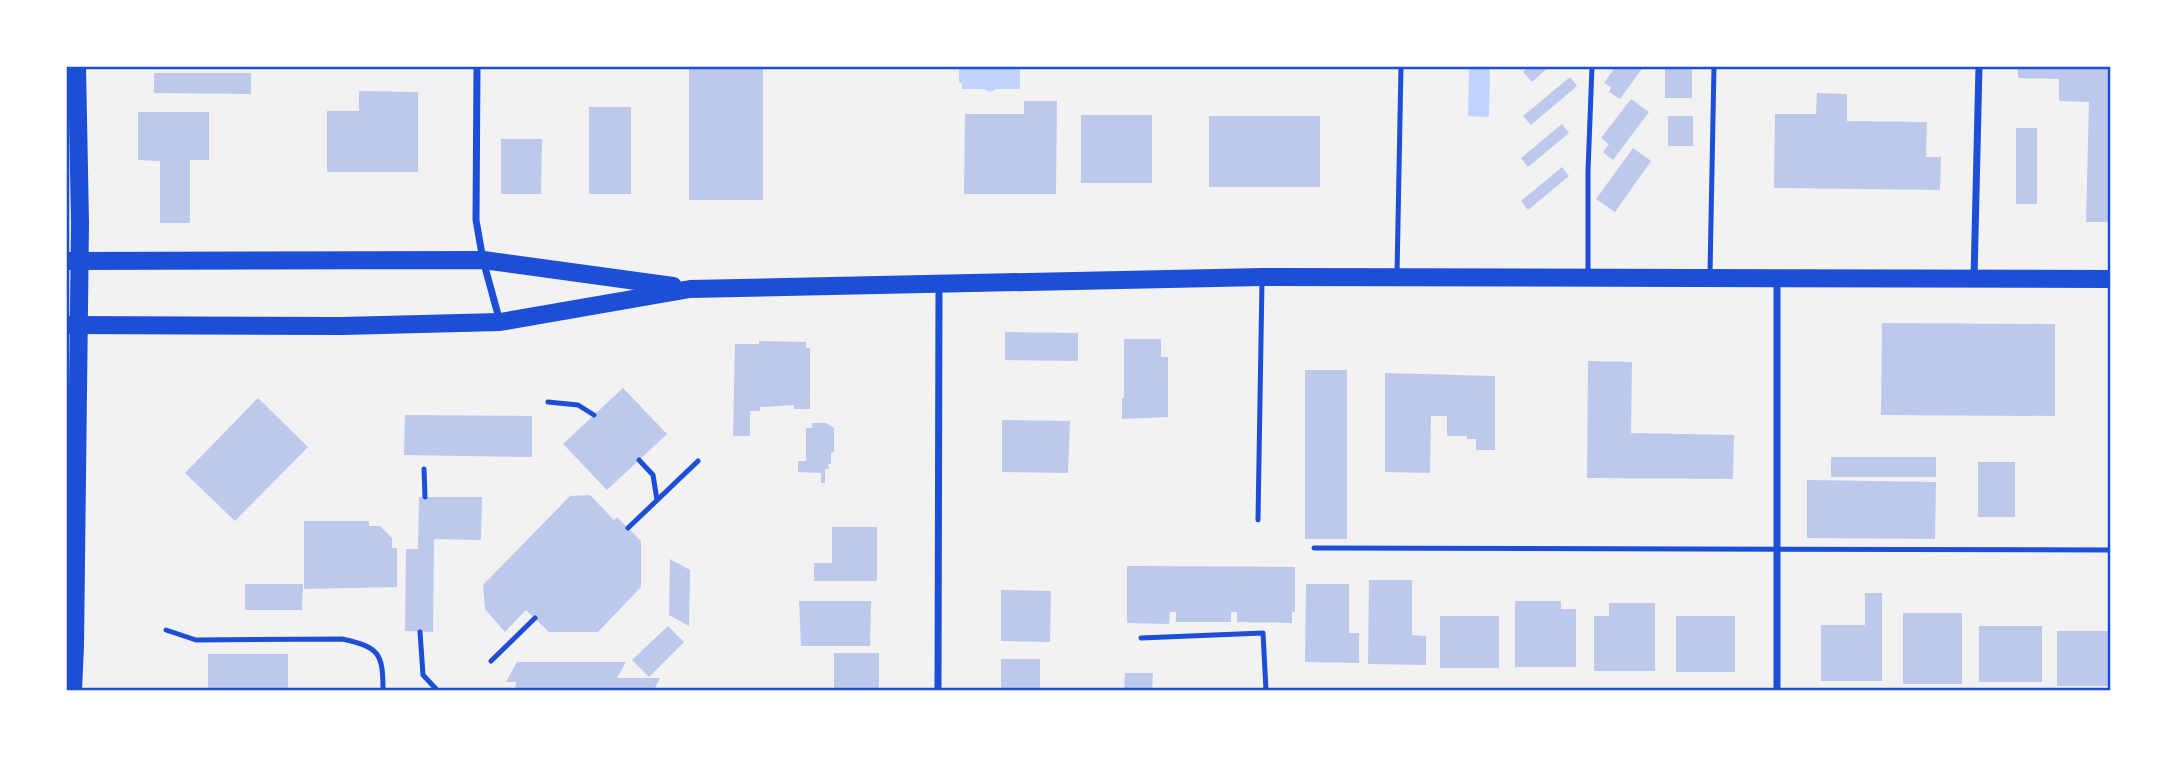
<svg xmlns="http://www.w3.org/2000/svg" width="2177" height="757" font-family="'Exo 2',sans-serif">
	<rect width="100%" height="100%" fill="#f2f2f2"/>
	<g fill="#bfd3fe">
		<polygon points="962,67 1020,67 1020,89 996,89 990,92 984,89 962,89 962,83 959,83 959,68"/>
		<polygon points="1469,67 1490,67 1489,117 1468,116"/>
	</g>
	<g fill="#bdc9ec">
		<rect x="689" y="66" width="74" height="134"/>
		<polygon points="1529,66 1550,66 1532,82 1523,72"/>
		<polygon points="1616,66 1644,66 1620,99 1609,92 1611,87 1604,83"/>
		<rect x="1665" y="66" width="27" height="32"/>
		<polygon points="2018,66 2110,66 2110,222 2086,222 2089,102 2059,101 2059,79 2018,78"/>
		<polygon points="154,73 251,73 251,94 154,93"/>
		<polygon points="1570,77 1577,86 1531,125 1523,116"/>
		<polygon points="359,91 418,92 418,172 327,172 327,111 359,111"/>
		<polygon points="1817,93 1847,94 1847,121 1927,122 1926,157 1941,157 1940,190 1774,188 1775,114 1816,114"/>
		<polygon points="1631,99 1649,112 1613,160 1603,152 1609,144 1601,138"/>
		<polygon points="1024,101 1057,101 1056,194 964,194 965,114 1024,114"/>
		<rect x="589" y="107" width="42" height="87"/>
		<polygon points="138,112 209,112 209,160 190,160 190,223 160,223 160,161 138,160"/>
		<rect x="1081" y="115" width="71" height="68"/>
		<rect x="1209" y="116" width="111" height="71"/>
		<rect x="1668" y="116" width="25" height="30"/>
		<polygon points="1562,124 1569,133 1528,167 1521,158"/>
		<rect x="2016" y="128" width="21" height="76"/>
		<polygon points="501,139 542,139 541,194 501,194"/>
		<polygon points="1633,148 1651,161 1615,212 1596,199"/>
		<polygon points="1562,167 1569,176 1528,210 1521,201"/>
		<polygon points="1882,323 2055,324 2055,416 1881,415"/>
		<polygon points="1005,332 1078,333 1078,361 1005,360"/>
		<polygon points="1124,339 1161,339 1161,357 1168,357 1168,417 1122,419 1122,398 1124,398"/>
		<polygon points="759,341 806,342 806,348 810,348 810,409 794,409 794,405 760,407 760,411 750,411 750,436 733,436 735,344 759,344"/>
		<polygon points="1588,361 1632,362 1631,433 1734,435 1733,479 1587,478"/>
		<rect x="1305" y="370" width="42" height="169"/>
		<polygon points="1385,373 1495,376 1495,450 1476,450 1476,439 1467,439 1467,436 1447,436 1447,416 1431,416 1430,473 1385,472"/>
		<polygon points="623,388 667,434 607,490 563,444"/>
		<polygon points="258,398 308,447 235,521 185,473"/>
		<polygon points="405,415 532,416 532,457 404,455"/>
		<polygon points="1002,420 1070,421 1068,473 1002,472"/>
		<polygon points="812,423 826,423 834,428 834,452 831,453 831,464 828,464 829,469 825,469 825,483 821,483 821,473 798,472 798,461 806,461 806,428 812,428"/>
		<rect x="1831" y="457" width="105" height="20"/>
		<rect x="1978" y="462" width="37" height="55"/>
		<polygon points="1807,480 1936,482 1935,539 1807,538"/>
		<polygon points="590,495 614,520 617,517 641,541 641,587 598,632 549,632 526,610 505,632 485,609 483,585 570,496"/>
		<polygon points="419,497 482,497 481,540 434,539 433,632 405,631 406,549 418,549"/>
		<polygon points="304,521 369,521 369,526 380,526 392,538 392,548 397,548 397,587 304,589"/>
		<polygon points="832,527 877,527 877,581 814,581 814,563 832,563"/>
		<polygon points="670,559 690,570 689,626 669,615"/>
		<polygon points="1127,566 1295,567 1295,612 1292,612 1292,623 1237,622 1237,612 1231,612 1231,622 1176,622 1176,612 1170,612 1169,624 1127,623"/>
		<polygon points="1369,580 1412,580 1412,635 1426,636 1426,665 1368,664"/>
		<polygon points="245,584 303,584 302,610 245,610"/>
		<polygon points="1306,584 1349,584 1349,633 1359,633 1359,663 1305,662"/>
		<polygon points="1001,590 1051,591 1050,642 1001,641"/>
		<polygon points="1865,593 1882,593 1882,681 1821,681 1821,625 1865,625"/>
		<polygon points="799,601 871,601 870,646 801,646"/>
		<polygon points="1515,601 1561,601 1561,609 1576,609 1576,667 1515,667"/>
		<polygon points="1609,603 1655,603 1655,671 1594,671 1594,616 1609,616"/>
		<rect x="1903" y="613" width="59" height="71"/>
		<rect x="1440" y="616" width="59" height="52"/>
		<rect x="1676" y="616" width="59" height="56"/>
		<polygon points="668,626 684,642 649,677 632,660"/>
		<rect x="1979" y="626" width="63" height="56"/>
		<rect x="2057" y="631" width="53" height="55"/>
		<rect x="834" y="653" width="45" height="37"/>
		<rect x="208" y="654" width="80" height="36"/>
		<rect x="1001" y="659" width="39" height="31"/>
		<polygon points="517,662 626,662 617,678 660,678 654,690 515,690 516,682 506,682"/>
		<polygon points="1125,673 1153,673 1152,690 1124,690"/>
	</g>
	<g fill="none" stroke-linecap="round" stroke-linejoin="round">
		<g stroke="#1d4ed8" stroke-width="5">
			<polyline points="1588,273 1588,171 1592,66"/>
			<polyline points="1710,273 1714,66"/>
			<polyline points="1397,275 1401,66"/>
			<polyline points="548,402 578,405 594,415"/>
			<polyline points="639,460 653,475 657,500"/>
			<polyline points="424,469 425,497"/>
			<polyline points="1258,520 1262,281"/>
			<polyline points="628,528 698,461"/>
			<polyline points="1314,548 2110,550"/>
			<path d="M166 630 196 640 342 639C379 647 383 653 383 690"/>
			<polyline points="420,632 423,675 437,690"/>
			<polyline points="1141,638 1263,633 1266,690"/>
			<polyline points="491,661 535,618"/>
		</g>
		<g stroke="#1d4ed8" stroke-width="7">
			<polyline points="477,66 476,220 483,260 500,322"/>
			<polyline points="1777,279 1777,690"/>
			<polyline points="1974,279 1979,66"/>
			<polyline points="938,690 939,284"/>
		</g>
		<g stroke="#1d4ed8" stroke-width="18">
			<polyline points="66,261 483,260 673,286"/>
			<polyline points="66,325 342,326 500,322 690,289 1262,277 2110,279"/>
			<polyline points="73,690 75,646 80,223 77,66"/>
		</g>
	</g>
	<rect width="2177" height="757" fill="none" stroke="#ffffff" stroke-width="136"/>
	<rect x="68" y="68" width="2041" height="621" fill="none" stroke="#1d4ed8" stroke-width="2.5"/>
</svg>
